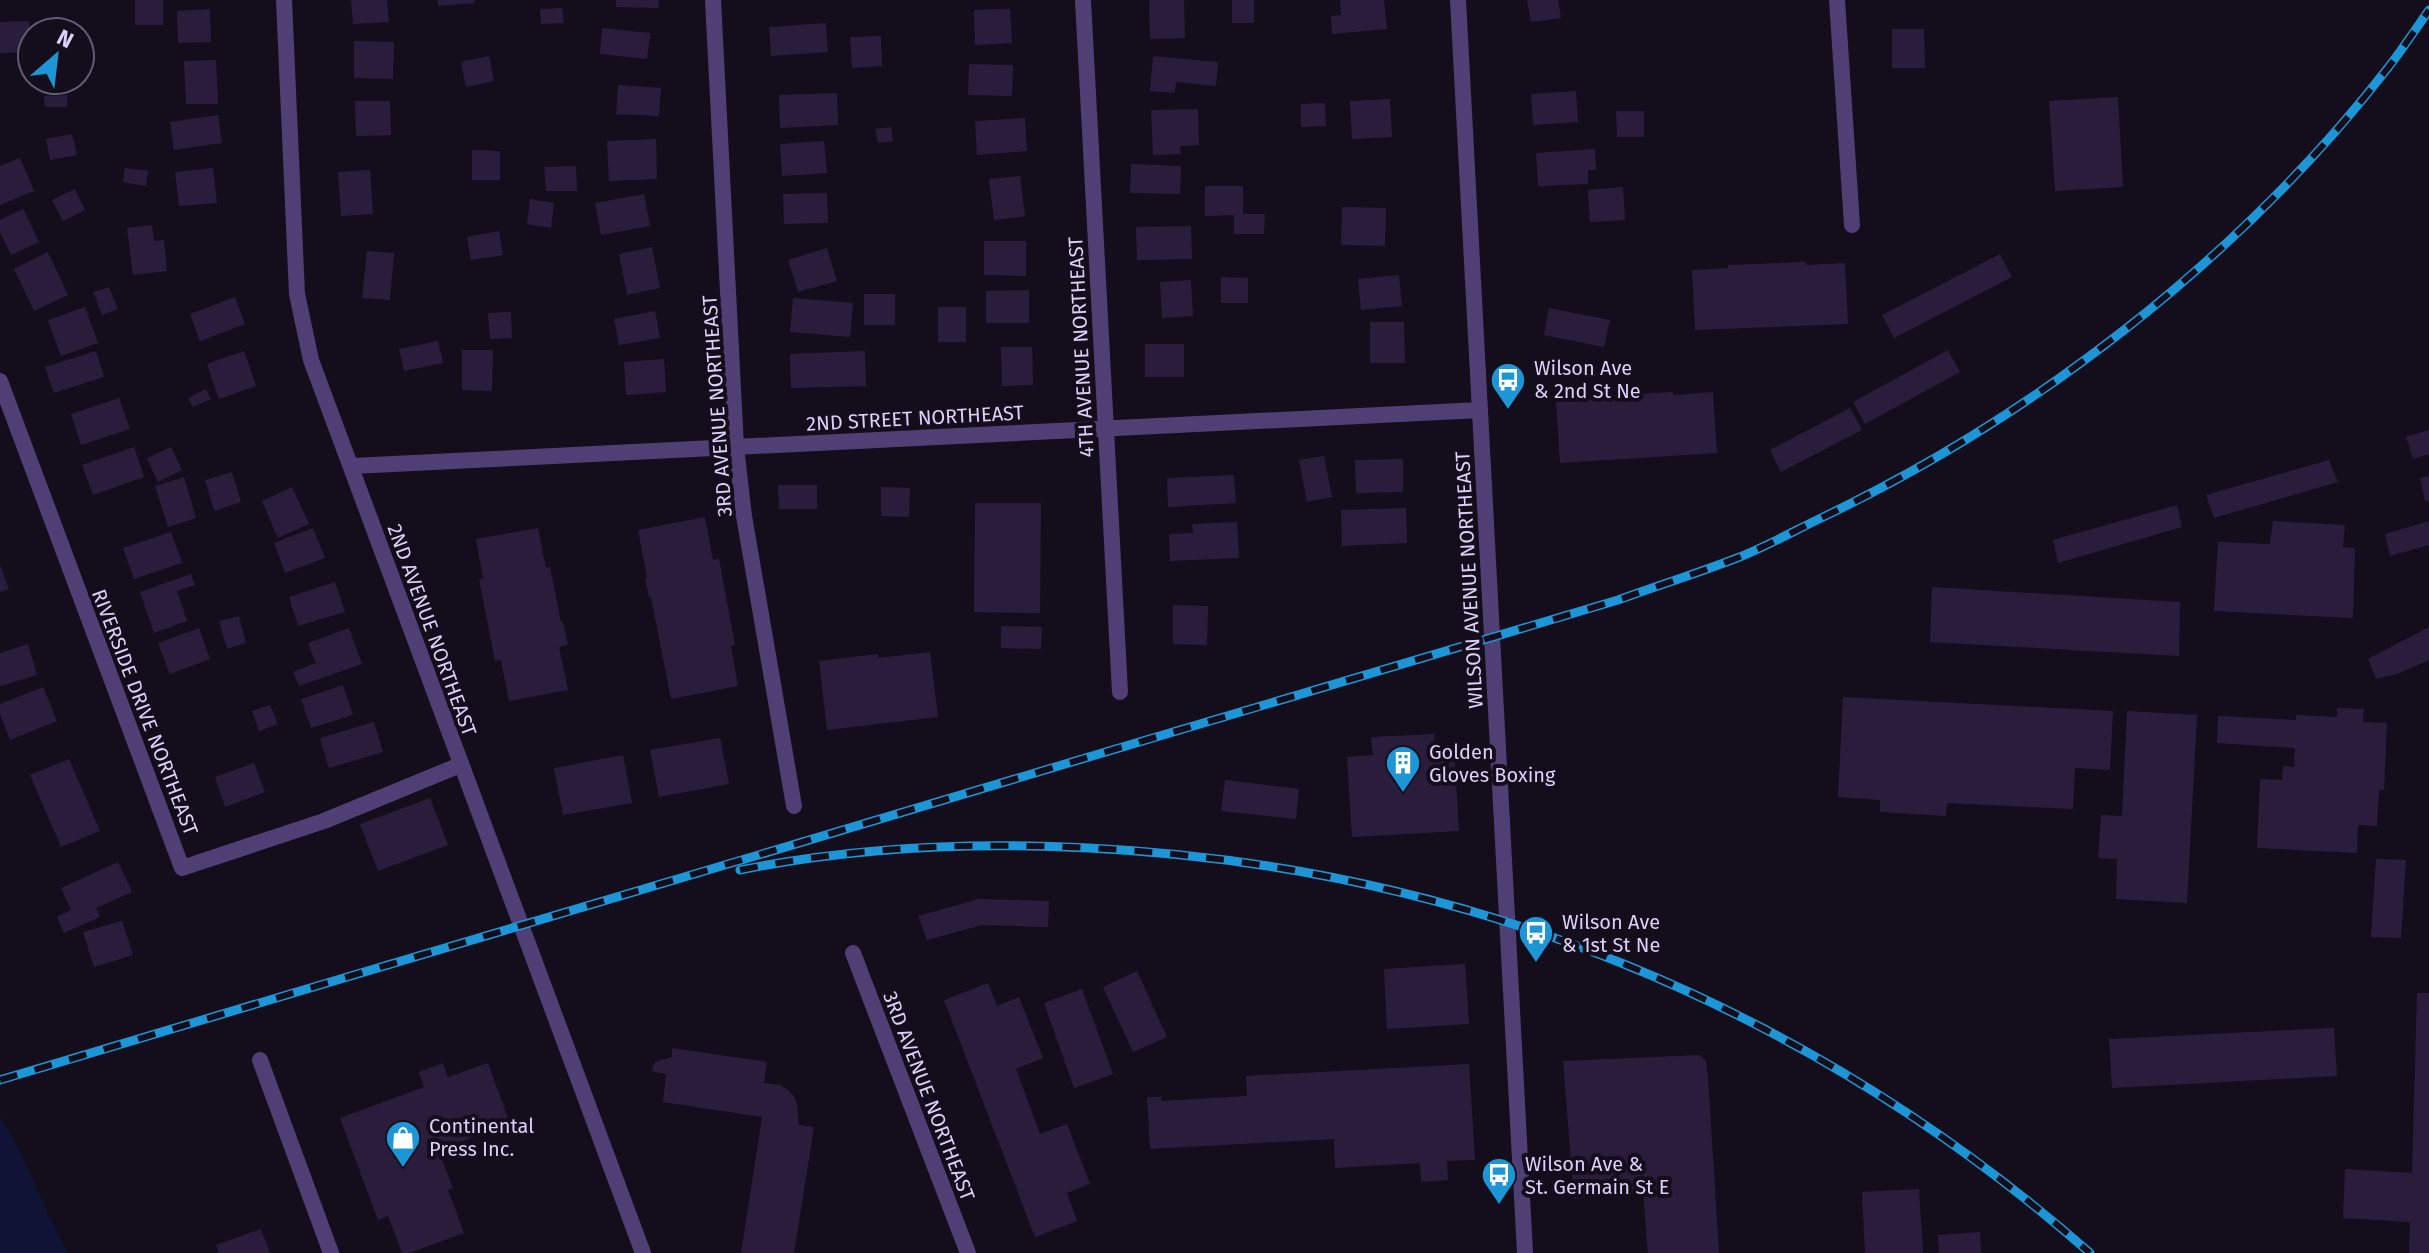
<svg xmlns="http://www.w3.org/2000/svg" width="2429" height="1253" font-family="'Fira Sans',sans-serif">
	<rect width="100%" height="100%" fill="#140e1c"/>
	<path fill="#0f1335" d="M0 1117C28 1160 43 1208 68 1253H0Z"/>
	<g fill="#2a1d3b">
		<rect x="135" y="0" width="28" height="25"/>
		<polygon points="351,0 387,0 389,22 353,24"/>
		<polygon points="438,0 474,0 475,3 438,6"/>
		<polygon points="616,0 659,0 658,8 616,7"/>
		<polygon points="1149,0 1184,0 1185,38 1150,39"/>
		<rect x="1232" y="0" width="22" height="23"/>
		<polygon points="1340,0 1384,0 1387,29 1332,34 1331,16 1341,15"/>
		<polygon points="1527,0 1558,0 1561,18 1531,22"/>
		<polygon points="562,8 564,23 541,24 540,9"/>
		<polygon points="210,9 211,42 178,43 177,11"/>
		<polygon points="1010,9 1012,43 975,45 974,10"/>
		<polygon points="29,21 30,52 0,53 0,22"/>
		<polygon points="75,21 76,32 44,32 43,24"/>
		<polygon points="826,23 828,52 771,56 769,27"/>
		<polygon points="602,28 650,33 647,59 600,54"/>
		<polygon points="1892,29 1924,29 1925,68 1892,68"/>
		<polygon points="881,36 882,66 852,68 850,37"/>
		<polygon points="354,41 394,42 393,79 354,78"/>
		<polygon points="489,56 494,81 466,87 461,62"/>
		<polygon points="1153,56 1218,62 1216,86 1176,82 1175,93 1150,91"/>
		<polygon points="216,60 218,104 186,104 184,61"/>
		<polygon points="969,64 1013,65 1012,96 968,95"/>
		<polygon points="618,85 661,88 659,116 616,114"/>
		<polygon points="1576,91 1578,122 1533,125 1531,94"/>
		<polygon points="837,93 838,125 780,128 779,95"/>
		<polygon points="67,95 67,107 45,107 44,96"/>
		<polygon points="2118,97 2123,187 2055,191 2049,101"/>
		<polygon points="1390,99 1392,137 1352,139 1350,101"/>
		<polygon points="355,101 390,101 391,135 356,136"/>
		<polygon points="1325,103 1326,126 1301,127 1301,104"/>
		<polygon points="1198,109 1199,145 1180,146 1181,154 1153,155 1151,110"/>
		<polygon points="1616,111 1644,111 1644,137 1617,137"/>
		<polygon points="218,115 222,143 174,150 170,122"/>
		<polygon points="1025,118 1027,151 977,155 975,121"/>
		<polygon points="891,127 893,141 878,143 875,129"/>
		<polygon points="72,134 77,155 50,160 46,139"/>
		<polygon points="656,139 657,179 609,181 607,141"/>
		<polygon points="824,141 827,173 782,176 780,144"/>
		<polygon points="1595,149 1596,170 1588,170 1588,184 1538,186 1536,153"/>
		<polygon points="472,150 500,151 500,180 472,180"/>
		<polygon points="20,158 34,191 0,205 0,166"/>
		<polygon points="1131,164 1181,166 1180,194 1130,193"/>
		<polygon points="576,166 577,191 546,191 544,167"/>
		<polygon points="125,168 148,171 146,186 123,182"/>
		<polygon points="213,168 217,203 179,206 175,172"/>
		<polygon points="370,170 373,214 341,216 338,172"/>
		<polygon points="1020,176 1025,216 994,220 989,179"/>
		<polygon points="1205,186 1243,186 1243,214 1265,214 1264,234 1234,234 1234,215 1205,216"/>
		<polygon points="1623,187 1625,220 1590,222 1588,190"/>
		<polygon points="75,189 85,210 63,221 52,200"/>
		<polygon points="827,193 828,223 784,224 783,194"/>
		<polygon points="644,194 650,226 601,235 595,203"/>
		<polygon points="530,199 554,203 551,228 527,224"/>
		<polygon points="1342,207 1386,208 1385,246 1341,245"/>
		<polygon points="23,209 39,242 11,255 0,232 0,220"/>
		<polygon points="152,225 154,241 164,240 167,271 133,275 127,228"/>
		<polygon points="1191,226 1192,259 1137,260 1136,227"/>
		<polygon points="499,231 503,255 471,260 467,237"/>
		<polygon points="984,241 1026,241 1026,276 984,275"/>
		<polygon points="652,247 660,288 627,295 619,254"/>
		<polygon points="827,248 837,281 798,292 788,260"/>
		<polygon points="367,251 394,253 390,300 362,298"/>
		<polygon points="48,252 68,295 34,311 14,269"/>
		<polygon points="2000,254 2012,277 1894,338 1882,315"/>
		<polygon points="1806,262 1806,265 1845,263 1848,324 1695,330 1692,270 1728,268 1728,265"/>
		<polygon points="1399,275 1402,306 1361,310 1358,279"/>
		<polygon points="1221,277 1248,278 1248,303 1221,303"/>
		<polygon points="1191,280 1193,316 1162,318 1160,282"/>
		<polygon points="109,287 118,309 102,315 93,292"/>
		<polygon points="1029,290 1029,323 986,323 986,291"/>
		<rect x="864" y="294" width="31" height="31"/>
		<polygon points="235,297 245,324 200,341 190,314"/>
		<polygon points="793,298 853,303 850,337 790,332"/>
		<polygon points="85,307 98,343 61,356 48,320"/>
		<rect x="938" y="307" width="28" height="35"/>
		<polygon points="1549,308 1610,320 1604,347 1544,335"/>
		<polygon points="655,311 660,338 619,345 614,319"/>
		<polygon points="511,312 512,338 490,339 488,313"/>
		<polygon points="1370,322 1404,322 1405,363 1370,363"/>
		<polygon points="438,341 443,363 404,371 399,349"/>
		<rect x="1145" y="344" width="39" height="33"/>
		<polygon points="1001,347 1032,347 1033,385 1002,386"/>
		<polygon points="462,350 493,350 492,391 462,390"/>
		<polygon points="1948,350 1960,372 1865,424 1853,402"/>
		<polygon points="96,351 104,377 54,393 45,367"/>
		<polygon points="244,351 256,386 219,399 207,364"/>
		<polygon points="865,351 866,386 791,388 790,354"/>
		<polygon points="664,359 666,392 626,395 624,362"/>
		<polygon points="206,389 211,399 193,407 188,398"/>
		<polygon points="1673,392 1673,395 1713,392 1717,453 1560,463 1556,402 1595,399 1595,396"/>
		<polygon points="119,398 130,429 81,445 71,414"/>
		<polygon points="1850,408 1862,430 1781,472 1770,450"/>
		<polygon points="2429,430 2429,454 2413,459 2406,437"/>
		<polygon points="134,447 144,477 93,495 82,465"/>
		<polygon points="171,447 182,470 158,482 147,458"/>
		<polygon points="1324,456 1332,497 1307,502 1299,460"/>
		<polygon points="1403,459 1403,492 1356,493 1355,460"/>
		<polygon points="2329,460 2338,482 2214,518 2206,495"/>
		<polygon points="232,472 241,502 214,511 205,480"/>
		<polygon points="1234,475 1236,503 1168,507 1167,478"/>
		<polygon points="2429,476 2429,500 2425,501 2420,478"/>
		<polygon points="184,477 196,518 168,527 155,486"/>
		<polygon points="778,485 817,485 817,509 779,509"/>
		<polygon points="292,487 309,524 278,538 262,501"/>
		<polygon points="881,487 910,488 909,517 881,516"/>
		<polygon points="975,503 1041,503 1040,613 974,612"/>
		<polygon points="2177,505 2182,527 2058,563 2053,540"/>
		<polygon points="1406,508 1407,543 1342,546 1341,510"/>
		<polygon points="705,517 713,560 719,559 735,645 731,646 738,686 671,699 651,597 649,597 645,578 647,577 638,530"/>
		<polygon points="2273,521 2345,525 2343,547 2355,548 2353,618 2214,611 2218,542 2270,544"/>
		<polygon points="2429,521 2429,545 2390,556 2385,534"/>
		<polygon points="1237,522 1239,558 1170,561 1169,534 1193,533 1192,524"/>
		<polygon points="313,528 325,558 285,573 274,543"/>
		<polygon points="538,528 546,568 550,567 561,622 563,622 568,645 559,647 568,690 509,701 501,660 495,661 479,579 483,579 476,539"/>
		<polygon points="171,532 182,563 134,579 123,548"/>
		<polygon points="0,565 9,589 0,592"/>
		<polygon points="191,574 195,585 177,591 187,621 154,633 140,592"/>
		<polygon points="335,582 345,612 298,626 289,597"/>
		<polygon points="1932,587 2180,602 2179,656 1930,642"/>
		<polygon points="1173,605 1208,606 1207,645 1173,644"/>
		<polygon points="239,616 246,643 227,649 219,621"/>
		<polygon points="1001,626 1042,627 1041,649 1001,648"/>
		<polygon points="2429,627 2429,660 2397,674 2376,679 2368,659"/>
		<polygon points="199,628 210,659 170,674 158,643"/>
		<polygon points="349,628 362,664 299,686 293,672 316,663 308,643"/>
		<polygon points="28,644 37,675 0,686 0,653"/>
		<polygon points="930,652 938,717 827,730 819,661 878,654 878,658"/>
		<polygon points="343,685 353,715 311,728 301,699"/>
		<polygon points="43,687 57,721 10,740 0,714 0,704"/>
		<polygon points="1843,697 2113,711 2110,770 2075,768 2073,809 1947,803 1946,816 1880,812 1880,800 1838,797"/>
		<polygon points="270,705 278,724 259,731 252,711"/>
		<polygon points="2337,708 2364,709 2363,722 2387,723 2384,790 2379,790 2377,826 2358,825 2357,853 2257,848 2260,779 2282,780 2283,766 2294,767 2295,748 2217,743 2218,716 2296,720 2296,715 2337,717"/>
		<polygon points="2127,711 2197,715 2187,903 2116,899 2117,859 2098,858 2101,815 2122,816"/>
		<polygon points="374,722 383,752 329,768 320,738"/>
		<polygon points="1434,734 1435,748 1454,747 1459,831 1352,837 1347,757 1373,755 1371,737"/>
		<polygon points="720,738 729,784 659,797 650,750"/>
		<polygon points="623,755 632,803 563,815 554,768"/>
		<polygon points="69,759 100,831 61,847 30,775"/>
		<polygon points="254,763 265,792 225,807 215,777"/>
		<polygon points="1225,780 1299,789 1296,819 1221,811"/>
		<polygon points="430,798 448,845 378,871 360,824"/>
		<polygon points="2376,859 2406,860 2401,938 2371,937"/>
		<polygon points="118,862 132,892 96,908 100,917 64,933 57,917 71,910 61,888"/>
		<polygon points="979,899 1049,901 1048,927 982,925 927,940 918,916"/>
		<polygon points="122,921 133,955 94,967 83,932"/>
		<polygon points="1465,964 1469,1024 1387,1029 1384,969"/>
		<polygon points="1137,971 1167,1037 1133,1052 1103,987"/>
		<polygon points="988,983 997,1006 1019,997 1043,1058 1016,1069 1040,1134 1067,1124 1090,1184 1067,1193 1077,1221 1035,1237 944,1000"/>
		<polygon points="1082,989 1113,1074 1074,1088 1044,1003"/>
		<polygon points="2417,993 2429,993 2429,1253 2409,1253 2410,1222 2343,1218 2345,1169 2412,1173"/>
		<polygon points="2334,1028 2337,1076 2112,1088 2109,1039"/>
		<polygon points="672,1048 767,1062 764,1083 780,1085 788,1090 794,1096 797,1105 799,1125 814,1127 794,1253 741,1253 762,1117 663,1102 666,1074 651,1071 655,1062 672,1057"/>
		<polygon points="1700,1055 1706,1061 1708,1077 1719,1253 1648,1253 1643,1193 1574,1199 1563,1061"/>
		<polygon points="443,1063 448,1077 488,1063 510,1124 438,1150 453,1188 448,1190 464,1233 409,1253 402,1253 388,1216 378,1220 340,1118 424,1087 419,1072"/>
		<polygon points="1469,1064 1475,1160 1447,1161 1448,1180 1421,1182 1420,1163 1335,1168 1334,1139 1150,1149 1147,1097 1161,1097 1161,1101 1247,1096 1246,1076"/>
		<polygon points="1919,1189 1923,1253 1865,1253 1862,1192"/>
		<polygon points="261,1229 270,1253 219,1253 216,1245"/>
		<polygon points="1980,1232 1981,1253 1939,1253 1938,1235"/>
	</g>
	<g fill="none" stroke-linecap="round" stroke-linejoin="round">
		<g stroke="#4f3f75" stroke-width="16">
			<polyline points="284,0 297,294 311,360 643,1253"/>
			<polyline points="713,0 736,447 744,516 794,806"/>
			<polyline points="1083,0 1120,692"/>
			<polyline points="1837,0 1852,225"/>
			<polyline points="0,381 182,868 324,821 460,765"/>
			<polyline points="352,466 1480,410"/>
			<polyline points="853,953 968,1253"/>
			<polyline points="260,1060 331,1253"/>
		</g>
		<polyline stroke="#4f3f75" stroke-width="16" points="1458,0 1525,1253"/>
		<defs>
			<g id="rail">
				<path d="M740 870C855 847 972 842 1089 848 1464 866 1808 1005 2090 1253"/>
				<path d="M0 1080 1618 600C1657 586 1698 573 1737 558 1765 547 1792 532 1819 519 2034 417 2240 258 2387 69 2402 50 2415 30 2429 10"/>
			</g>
		</defs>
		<use href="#rail" stroke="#1d96d7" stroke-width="9"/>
		<use href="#rail" stroke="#140e1c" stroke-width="6" stroke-dasharray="18" stroke-linecap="butt"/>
	</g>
	<defs>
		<symbol id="bus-pin" viewBox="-11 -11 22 30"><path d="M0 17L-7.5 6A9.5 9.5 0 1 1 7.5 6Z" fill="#1d96d7" stroke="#140e1c"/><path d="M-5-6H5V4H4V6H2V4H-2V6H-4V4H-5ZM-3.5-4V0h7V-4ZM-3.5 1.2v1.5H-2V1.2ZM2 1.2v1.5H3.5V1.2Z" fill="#fff"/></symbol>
		<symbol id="building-pin" viewBox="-11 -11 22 30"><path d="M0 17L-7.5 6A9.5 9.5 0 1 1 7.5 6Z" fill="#1d96d7" stroke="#140e1c"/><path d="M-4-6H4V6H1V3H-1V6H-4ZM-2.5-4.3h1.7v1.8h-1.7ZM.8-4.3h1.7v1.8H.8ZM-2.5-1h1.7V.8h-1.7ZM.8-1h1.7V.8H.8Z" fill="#fff"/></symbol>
		<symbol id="shop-pin" viewBox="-11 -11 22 30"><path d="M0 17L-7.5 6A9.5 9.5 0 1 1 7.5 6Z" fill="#1d96d7" stroke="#140e1c"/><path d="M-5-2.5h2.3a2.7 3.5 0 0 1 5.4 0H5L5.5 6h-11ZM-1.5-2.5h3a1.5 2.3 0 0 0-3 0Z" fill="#fff"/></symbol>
	</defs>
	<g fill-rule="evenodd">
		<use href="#bus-pin" x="1488" y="360" width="40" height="54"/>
		<use href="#building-pin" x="1383" y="743" width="40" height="54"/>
		<use href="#bus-pin" x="1516" y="913" width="40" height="54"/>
		<use href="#shop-pin" x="383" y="1118" width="40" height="54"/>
		<use href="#bus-pin" x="1479" y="1155" width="40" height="54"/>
	</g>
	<g text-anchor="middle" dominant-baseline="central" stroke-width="8" stroke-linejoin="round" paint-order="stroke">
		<g font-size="20" fill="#ded0f9" stroke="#140e1c">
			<text transform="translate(1081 347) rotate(-93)">4TH AVENUE NORTHEAST</text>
			<text transform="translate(717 406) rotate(-94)">3RD AVENUE NORTHEAST</text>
			<text transform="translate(915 418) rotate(-3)">2ND STREET NORTHEAST</text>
			<text transform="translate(1469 580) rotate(-93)">WILSON AVENUE NORTHEAST</text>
			<text transform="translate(432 630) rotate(70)">2ND AVENUE NORTHEAST</text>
			<text transform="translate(145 712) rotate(69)">RIVERSIDE DRIVE NORTHEAST</text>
			<text transform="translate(929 1096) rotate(69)">3RD AVENUE NORTHEAST</text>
		</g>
		<g font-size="20" fill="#ded0f9" stroke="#140e1c" text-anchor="start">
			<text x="1534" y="368">Wilson Ave<tspan x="1534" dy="23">&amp; 2nd St Ne</tspan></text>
			<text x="1429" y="752">Golden<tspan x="1429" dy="23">Gloves Boxing</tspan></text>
			<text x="1562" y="922">Wilson Ave<tspan x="1562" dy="23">&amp; 1st St Ne</tspan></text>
			<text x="429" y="1126">Continental<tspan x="429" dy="23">Press Inc.</tspan></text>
			<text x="1525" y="1164">Wilson Ave &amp;<tspan x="1525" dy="23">St. Germain St E</tspan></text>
		</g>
	</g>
	<g transform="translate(56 56) rotate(28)"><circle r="38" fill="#140e1c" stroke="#655c74" stroke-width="2"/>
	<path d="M0-6L14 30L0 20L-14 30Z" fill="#1d96d7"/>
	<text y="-12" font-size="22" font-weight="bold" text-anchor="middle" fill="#ded0f9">N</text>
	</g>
</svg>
